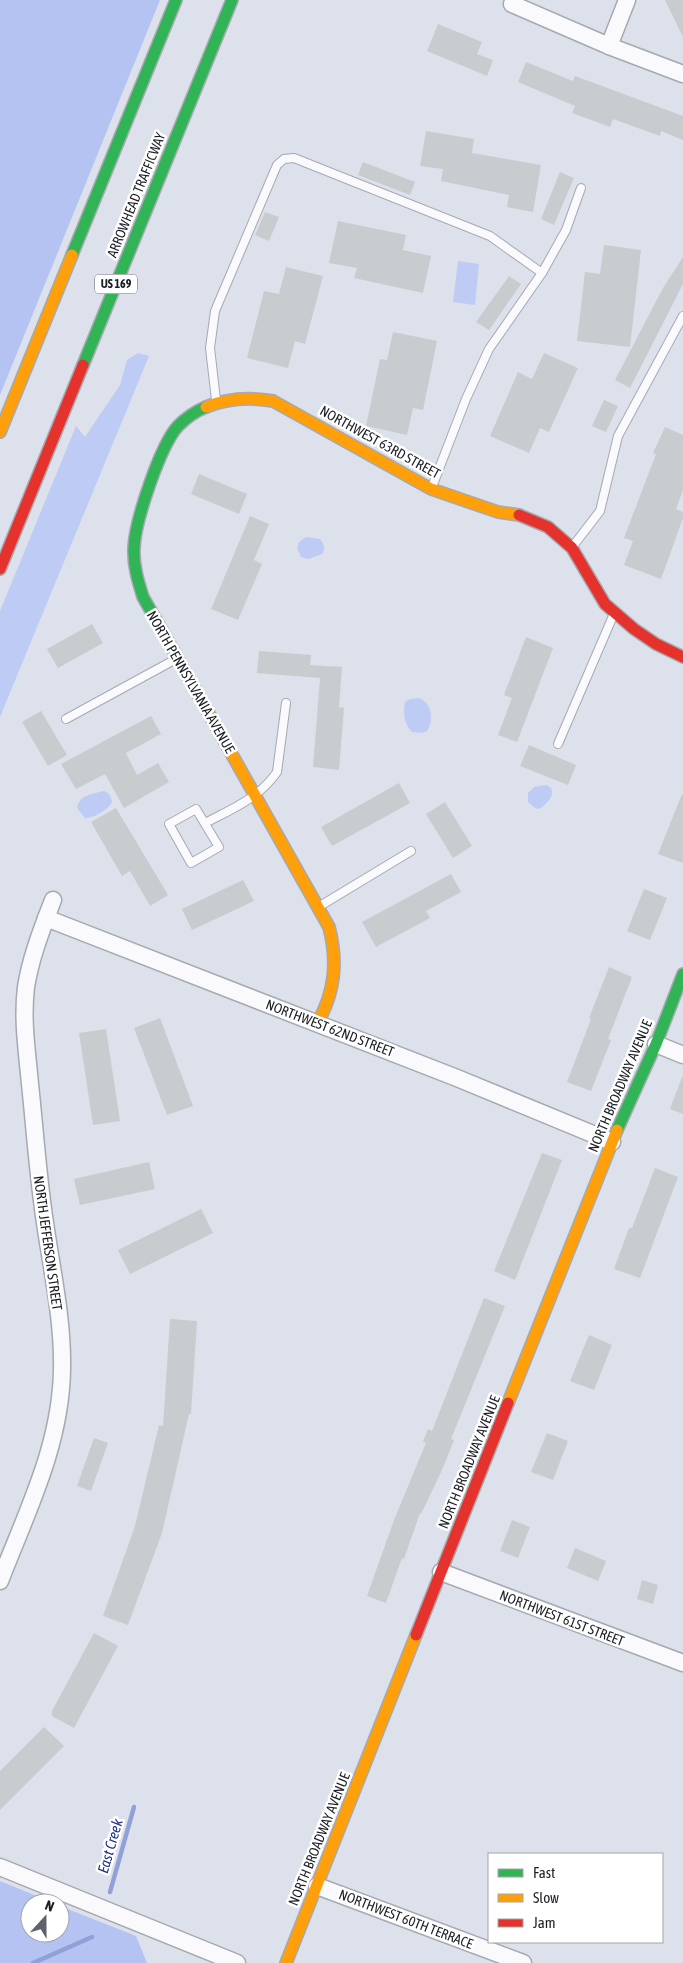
<svg xmlns="http://www.w3.org/2000/svg" width="683" height="1963" font-family="'Asap Condensed',sans-serif">
	<rect width="100%" height="100%" fill="#dde1eb"/>
	<g fill="#beccf5">
		<polygon points="458,261 479,264 475,305 453,302"/>
		<polygon points="138,353 149,356 0,717 0,611 76,426 85,437 120,385 127,360"/>
		<path d="M306 537 320 539C324 544 326 548 322 554L309 559 301 557 297 548 299 542Z"/>
		<path d="M419 698C432 703 434 720 427 731L422 733 412 732C404 724 403 713 405 702L410 699Z"/>
		<path d="M546 785 551 788C555 796 547 803 541 808L536 809 528 802V793L534 787Z"/>
		<path d="M104 791C109 793 111 796 112 802 108 810 94 818 85 818L77 808C80 794 92 794 104 791Z"/>
	</g>
	<g fill="#b4c3f2">
		<polygon points="0,0 160,0 0,395"/>
		<polygon points="0,1881 54,1903 30,1903 30,1933 60,1933 60,1906 136,1936 147,1963 0,1963"/>
	</g>
	<g fill="none" stroke-linecap="round" stroke-linejoin="round">
		<g stroke="#8fa1d7" stroke-width="4.5">
			<polyline points="110,1892 134,1807"/>
			<polyline points="33,1963 92,1937"/>
		</g>
	</g>
	<g fill="#c8cccf">
		<polygon points="665,0 683,0 683,37"/>
		<polygon points="438,24 482,42 477,54 493,60 487,76 427,51"/>
		<polygon points="526,62 573,81 575,76 683,116 683,140 661,131 660,136 613,119 610,127 572,113 575,106 518,82"/>
		<polygon points="426,131 474,139 472,153 541,165 533,212 507,207 509,195 441,181 443,169 420,166"/>
		<polygon points="363,162 415,182 410,195 358,175"/>
		<polygon points="560,172 574,178 554,225 541,219"/>
		<polygon points="265,212 279,217 269,241 255,235"/>
		<polygon points="338,221 406,235 403,250 431,256 423,293 354,278 357,268 329,263"/>
		<polygon points="604,245 641,250 630,347 577,341 585,272 600,274"/>
		<polygon points="683,257 683,284 630,388 615,380 663,288"/>
		<polygon points="286,267 323,276 305,344 295,341 288,368 247,358 264,291 279,294"/>
		<polygon points="509,276 521,284 489,330 476,322"/>
		<polygon points="393,332 437,341 423,410 413,408 407,435 366,426 380,359 387,360"/>
		<polygon points="544,353 578,368 549,432 540,428 529,453 490,436 518,372 532,379"/>
		<polygon points="604,400 618,406 606,432 592,426"/>
		<polygon points="665,427 683,435 683,490 676,509 683,512 683,518 661,579 624,565 633,541 624,538 656,454 653,453"/>
		<polygon points="199,474 247,494 239,514 191,494"/>
		<polygon points="250,516 269,524 254,560 262,564 238,620 211,609"/>
		<polygon points="92,624 103,643 58,668 47,649"/>
		<polygon points="526,637 553,648 517,742 498,735 512,698 504,695"/>
		<polygon points="259,651 311,655 310,665 342,667 339,707 344,708 339,770 313,767 320,678 257,673"/>
		<polygon points="41,711 67,755 48,766 22,722"/>
		<polygon points="151,716 161,734 126,753 137,775 158,763 169,782 124,808 105,774 76,789 61,764"/>
		<polygon points="529,745 576,765 568,785 520,766"/>
		<polygon points="399,783 410,803 332,846 321,827"/>
		<polygon points="682,794 683,795 683,863 658,854"/>
		<polygon points="445,802 472,846 453,858 426,814"/>
		<polygon points="116,808 168,895 150,906 130,871 122,876 91,822"/>
		<polygon points="451,874 461,892 426,911 430,918 376,947 362,922"/>
		<polygon points="243,880 254,901 192,930 182,909"/>
		<polygon points="644,889 667,898 650,940 627,931"/>
		<polygon points="609,967 632,977 608,1039 611,1040 591,1091 567,1082 591,1019 589,1018"/>
		<polygon points="160,1018 193,1106 167,1115 134,1028"/>
		<polygon points="106,1029 120,1121 93,1125 79,1033"/>
		<polygon points="682,1077 683,1077 683,1114 670,1109"/>
		<polygon points="542,1153 562,1160 515,1280 494,1271"/>
		<polygon points="149,1162 155,1189 80,1205 74,1179"/>
		<polygon points="655,1168 678,1177 640,1278 614,1269 629,1228 632,1228"/>
		<polygon points="201,1209 213,1233 130,1274 118,1250"/>
		<polygon points="484,1298 505,1306 451,1439 454,1440 442,1470 421,1514 420,1513 404,1559 402,1558 386,1603 367,1596 394,1520 426,1443 423,1442 428,1429 432,1431"/>
		<polygon points="170,1319 197,1321 191,1414 189,1414 162,1533 128,1625 103,1616 135,1526 159,1425 163,1426"/>
		<polygon points="589,1335 612,1345 594,1390 570,1381"/>
		<polygon points="547,1433 568,1441 553,1480 531,1472"/>
		<polygon points="94,1438 108,1443 91,1491 77,1486"/>
		<polygon points="512,1520 530,1527 518,1558 500,1551"/>
		<polygon points="575,1548 606,1561 598,1581 567,1568"/>
		<polygon points="642,1580 658,1585 653,1604 637,1599"/>
		<polygon points="94,1633 118,1646 74,1728 52,1716 52,1711"/>
		<polygon points="44,1727 64,1746 0,1810 0,1771"/>
	</g>
	<g fill="none" stroke-linecap="round" stroke-linejoin="round">
		<defs>
			<g id="lane">
				<polyline points="216,400 210,348 215,311 277,165 284,159 294,158 490,236 542,273"/>
				<polyline points="432,487 466,399 489,349 542,273 566,230 581,188"/>
				<polyline points="573,546 600,511 618,436 683,316"/>
				<polyline points="66,719 176,659"/>
				<polyline points="558,744 613,616"/>
				<polygon points="196,809 219,847 191,863 169,824"/>
				<path d="M205 823C232 809 259 798 277 772L286 703"/>
				<polyline points="320,906 411,851"/>
			</g>
			<g id="street">
				<polyline points="512,4 609,46 683,74"/>
				<polyline points="609,46 627,0"/>
				<polyline points="46,918 457,1078 612,1142"/>
				<polyline points="656,1044 683,1055"/>
				<polyline points="441,1572 683,1663"/>
				<path d="M0 1581C27 1511 61 1445 62 1369 63 1320 52 1271 45 1223 38 1177 35 1131 30 1084 27 1051 22 1020 26 987 31 956 42 929 53 900"/>
				<polyline points="0,1867 237,1963"/>
				<polyline points="317,1886 523,1963"/>
			</g>
			<g id="fast">
				<polyline points="72,255 176,0"/>
				<polyline points="83,365 232,0"/>
				<path d="M199 696 143 597C138 581 133 565 134 548 135 521 160 446 178 426 186 418 196 411 206 407"/>
				<polyline points="617,1130 656,1044 683,974"/>
			</g>
			<g id="slow">
				<path d="M206 407C228 398 250 397 273 401L431 489 498 512 519 515"/>
				<polyline points="0,432 72,255"/>
				<path d="M199 696 329 927C338 962 335 992 317 1024"/>
				<polyline points="508,1403 617,1130"/>
				<polyline points="286,1963 416,1635"/>
			</g>
			<g id="jam">
				<polyline points="519,515 548,527 572,548 605,604 634,629 656,644 683,657"/>
				<polyline points="0,569 83,365"/>
				<polyline points="416,1635 508,1403"/>
			</g>
		</defs>
		<use href="#lane" stroke="#a5a9b1" stroke-width="10"/>
		<use href="#street" stroke="#a5a9b1" stroke-width="19"/>
		<use href="#fast" stroke="#a5a9b1" stroke-width="14"/>
		<use href="#slow" stroke="#a5a9b1" stroke-width="14"/>
		<use href="#jam" stroke="#a5a9b1" stroke-width="14"/>
		<use href="#lane" stroke="#fafafc" stroke-width="8"/>
		<use href="#street" stroke="#fafafc" stroke-width="16"/>
		<use href="#fast" stroke="#30b455" stroke-width="11"/>
		<use href="#slow" stroke="#ff9f0a" stroke-width="11"/>
		<use href="#jam" stroke="#e5322d" stroke-width="11"/>
	</g>
	<g text-anchor="middle" dominant-baseline="central" stroke-width="5" stroke-linejoin="round" paint-order="stroke">
		<rect fill="#fff" stroke="#5f6266" stroke-width="1" x="95" y="274.5" width="42" height="19" rx="4"/>
		<g font-size="12" font-weight="bold" fill="#1b1e24">
			<text x="116" y="284">US 169</text>
		</g>
		<g font-size="14" fill="#1b1e24" stroke="#fff">
			<text transform="translate(136 195) rotate(-68)">ARROWHEAD TRAFFICWAY</text>
			<text transform="translate(380 442) rotate(29)">NORTHWEST 63RD STREET</text>
			<text transform="translate(191 682) rotate(60)">NORTH PENNSYLVANIA AVENUE</text>
			<text transform="translate(330 1028) rotate(21)">NORTHWEST 62ND STREET</text>
			<text transform="translate(620 1086) rotate(-67)">NORTH BROADWAY AVENUE</text>
			<text transform="translate(48 1243) rotate(82)">NORTH JEFFERSON STREET</text>
			<text transform="translate(469 1462) rotate(-68)">NORTH BROADWAY AVENUE</text>
			<text transform="translate(562 1618) rotate(21)">NORTHWEST 61ST STREET</text>
			<text transform="translate(319 1839) rotate(-68)">NORTH BROADWAY AVENUE</text>
			<text transform="translate(406 1919) rotate(21)">NORTHWEST 60TH TERRACE</text>
		</g>
		<g font-size="15" font-style="italic" fill="#203086" stroke="#fff">
			<text transform="translate(110 1846) rotate(-74)">East Creek</text>
		</g>
	</g>
	<rect x="488" y="1853" width="175" height="90" fill="#ffffff" stroke="#a4a5a7"/>
	<rect x="498" y="1869" width="25" height="8" fill="#30b455" stroke="#a4a5a7"/>
	<text x="533" y="1878" font-size="15" fill="#1b1e24">Fast</text>
	<rect x="498" y="1894" width="25" height="8" fill="#ff9f0a" stroke="#a4a5a7"/>
	<text x="533" y="1903" font-size="15" fill="#1b1e24">Slow</text>
	<rect x="498" y="1919" width="25" height="8" fill="#e5322d" stroke="#a4a5a7"/>
	<text x="533" y="1928" font-size="15" fill="#1b1e24">Jam</text>
	<g transform="translate(45 1918) rotate(21)"><circle r="24" fill="#ffffff" stroke="#a4a5a7"/>
	<path d="M0-4L9 19L0 12L-9 19Z" fill="#5f626a"/>
	<text y="-8" font-size="14" font-weight="bold" text-anchor="middle" fill="#1b1e24">N</text>
	</g>
</svg>
